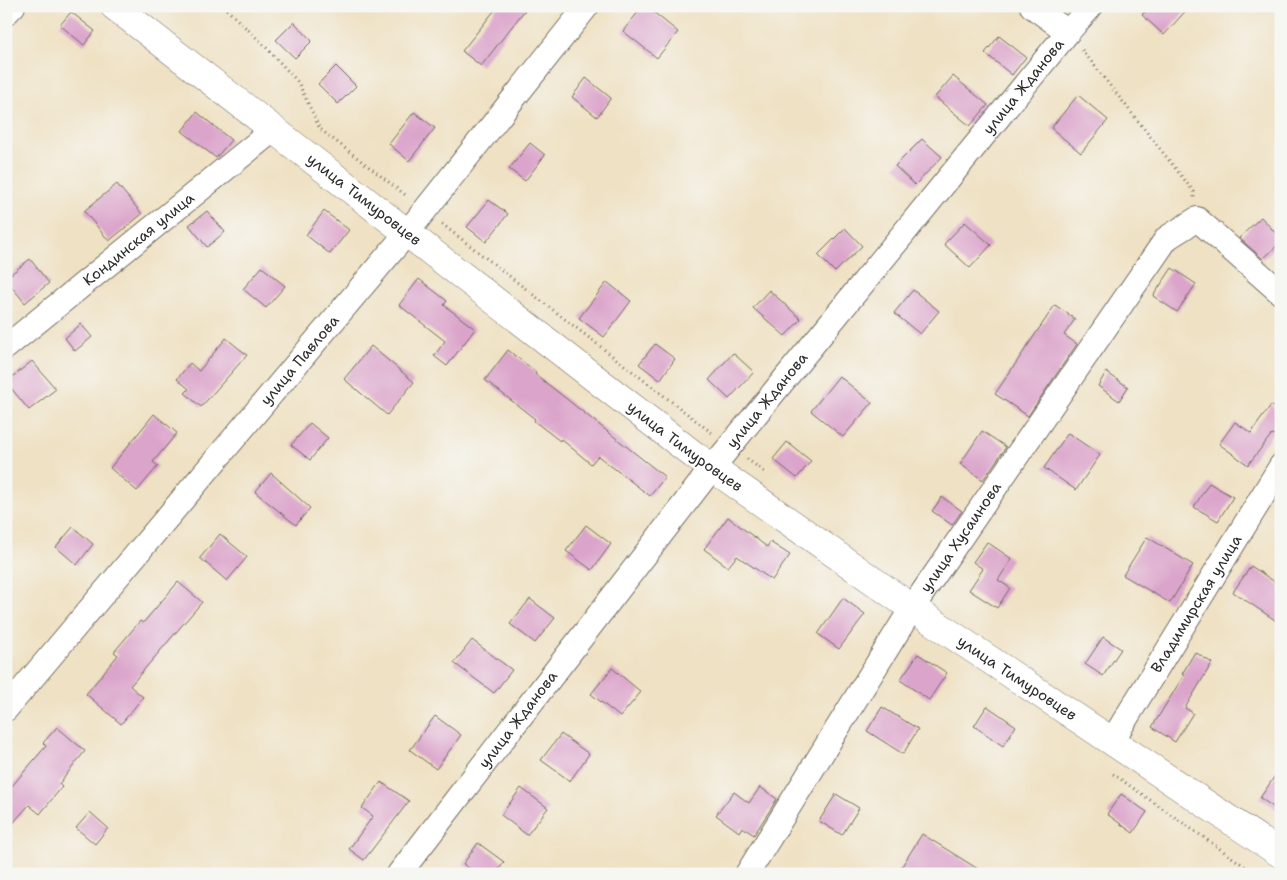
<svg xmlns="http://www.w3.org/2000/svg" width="1287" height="880" font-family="'Shantell Sans',sans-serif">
	<rect width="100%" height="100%" fill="#f6f6f2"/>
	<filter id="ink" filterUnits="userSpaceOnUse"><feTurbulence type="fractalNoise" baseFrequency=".02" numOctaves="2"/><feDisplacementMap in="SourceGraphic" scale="10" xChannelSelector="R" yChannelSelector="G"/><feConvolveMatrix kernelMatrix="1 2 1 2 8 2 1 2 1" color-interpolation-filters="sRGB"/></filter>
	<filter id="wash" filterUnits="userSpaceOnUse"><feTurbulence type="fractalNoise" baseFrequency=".0096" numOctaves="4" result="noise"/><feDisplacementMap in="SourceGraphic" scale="20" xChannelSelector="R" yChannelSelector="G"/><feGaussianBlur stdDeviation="1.12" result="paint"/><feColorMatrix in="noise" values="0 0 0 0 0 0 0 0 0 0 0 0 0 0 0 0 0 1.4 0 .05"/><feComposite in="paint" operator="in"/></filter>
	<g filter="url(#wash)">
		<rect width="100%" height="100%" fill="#efe1c3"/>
		<g id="blocks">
			<g fill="#dba4cb">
				<polygon points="498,6 528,6 481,66 462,51"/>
				<polygon points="643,6 646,6 678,32 657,58 623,31"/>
				<polygon points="1150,6 1190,6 1164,35 1142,15"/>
				<polygon points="71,12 95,31 84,45 60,25"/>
				<polygon points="294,22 312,41 295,58 276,40"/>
				<polygon points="999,36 1026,57 1012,75 985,53"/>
				<polygon points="336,66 356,86 338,104 318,84"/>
				<polygon points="953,76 988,105 970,126 935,97"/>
				<polygon points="586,78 611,98 597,117 572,97"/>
				<polygon points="1078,95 1108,120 1081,153 1051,128"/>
				<polygon points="197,112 231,140 216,158 182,131"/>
				<polygon points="414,112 435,128 409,161 389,144"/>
				<polygon points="922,139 942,157 915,185 895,166"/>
				<polygon points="530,143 545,155 525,181 509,169"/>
				<polygon points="117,184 142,214 109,241 84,211"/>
				<polygon points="489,200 508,214 486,242 467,227"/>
				<polygon points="207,211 225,232 207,247 189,225"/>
				<polygon points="324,211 349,230 330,254 306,235"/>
				<polygon points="1261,217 1281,239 1281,242 1263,259 1239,238"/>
				<polygon points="965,222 991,245 970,268 944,244"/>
				<polygon points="845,228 862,246 835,272 818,255"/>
				<polygon points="30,259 49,283 25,303 6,280 6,278"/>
				<polygon points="262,267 285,286 266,308 243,289"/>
				<polygon points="1172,268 1196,284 1177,312 1153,296"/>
				<polygon points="419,279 447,301 444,305 475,329 447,366 434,356 445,341 399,305"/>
				<polygon points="607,282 631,301 604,337 579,318"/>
				<polygon points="769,290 801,319 785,336 753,308"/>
				<polygon points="913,290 939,311 920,334 894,313"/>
				<polygon points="1055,305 1075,319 1064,335 1077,344 1028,416 995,394"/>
				<polygon points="81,324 92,337 75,351 65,338"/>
				<polygon points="226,338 247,355 201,407 185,393 189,389 177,379 190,363 199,371"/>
				<polygon points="655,344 675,359 660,380 639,364"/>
				<polygon points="371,346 414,382 387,415 344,379"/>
				<polygon points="508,350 536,372 535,374 665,477 650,496 598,456 591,464 561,439 560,441 534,421 535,419 485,380"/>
				<polygon points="733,353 754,372 729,399 709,380"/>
				<polygon points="32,361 56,389 29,410 6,382"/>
				<polygon points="1106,372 1128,387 1119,401 1098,386"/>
				<polygon points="839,376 872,403 843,437 811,411"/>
				<polygon points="1271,405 1281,413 1281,426 1274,435 1272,434 1248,465 1219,444 1235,422 1251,433"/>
				<polygon points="154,414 177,433 153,462 158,466 137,491 110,468"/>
				<polygon points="310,423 328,438 310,460 291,445"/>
				<polygon points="982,431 1006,447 983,480 960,464"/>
				<polygon points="1068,433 1100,455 1076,490 1044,468"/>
				<polygon points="787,442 811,461 797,478 773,459"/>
				<polygon points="271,473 310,508 296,525 255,492"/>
				<polygon points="1209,483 1233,497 1218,521 1194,507"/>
				<polygon points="942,497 962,511 952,525 932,511"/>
				<polygon points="728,517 767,547 770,542 790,555 772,580 737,556 728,567 704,549"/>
				<polygon points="586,525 611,544 592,570 566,551"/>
				<polygon points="73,527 93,544 77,565 56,547"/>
				<polygon points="220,534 247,557 227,581 200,558"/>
				<polygon points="1147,537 1193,565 1170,603 1123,575"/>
				<polygon points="987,542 1012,559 998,580 1010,588 997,608 969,590 983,569 973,562"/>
				<polygon points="1251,566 1281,586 1281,624 1233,592"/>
				<polygon points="178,582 202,602 130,686 143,697 121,724 86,694 118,655 114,652 140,621 143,623"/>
				<polygon points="843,598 865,614 839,649 818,634"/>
				<polygon points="530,599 555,618 535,643 510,624"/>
				<polygon points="1103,637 1121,649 1103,676 1085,664"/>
				<polygon points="472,640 512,670 494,693 454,663"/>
				<polygon points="1195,652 1212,663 1185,708 1193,713 1175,742 1152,727 1184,675 1182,674"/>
				<polygon points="918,654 947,673 929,700 900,680"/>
				<polygon points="612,668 641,692 620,717 591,694"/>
				<polygon points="987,706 1016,726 1003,746 974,726"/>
				<polygon points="882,707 918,729 903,754 867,731"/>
				<polygon points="435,716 461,735 436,769 410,750"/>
				<polygon points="57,727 85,751 59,784 62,787 40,814 29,805 6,831 6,793 46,746 43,743"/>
				<polygon points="561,734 589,754 570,781 541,760"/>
				<polygon points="1281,767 1281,812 1260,798"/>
				<polygon points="381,782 409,801 364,860 349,849 373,816 362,808"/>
				<polygon points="760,787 777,799 754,835 742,827 739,832 716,815 734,792 749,803"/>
				<polygon points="521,788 548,808 527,835 501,815"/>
				<polygon points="836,794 859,808 842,835 819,821"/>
				<polygon points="1121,794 1147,812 1133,833 1107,814"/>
				<polygon points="90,812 108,828 95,844 76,828"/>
				<polygon points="922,834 986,874 897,874"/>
				<polygon points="478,843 504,862 496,874 477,874 463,864"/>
			</g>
		</g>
	</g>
	<g filter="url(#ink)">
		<use href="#blocks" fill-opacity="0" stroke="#706b60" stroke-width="1"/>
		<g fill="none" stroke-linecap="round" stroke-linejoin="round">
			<defs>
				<g id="minor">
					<polyline points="1032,6 1068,32"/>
					<polyline points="6,13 13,6"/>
					<path id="s1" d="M6 347 273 130"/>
					<path id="s2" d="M6 709 406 234 587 6"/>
					<path id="s3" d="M1112 741 1281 466"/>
					<path id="s4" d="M399 874 712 468 1068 32 1091 6"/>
					<path id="s5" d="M747 874 912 608 1167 238 1197 219 1281 293"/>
				</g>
				<g id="major">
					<path id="s6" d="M114 6 694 455 912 608 1281 854"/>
				</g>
			</defs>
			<use href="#minor" stroke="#706b60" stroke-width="26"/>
			<use href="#major" stroke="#706b60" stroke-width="29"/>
			<g stroke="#706b60" stroke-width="3" stroke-dasharray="1 4" stroke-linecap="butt">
				<polyline points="223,6 262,43 298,82 320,129 408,197"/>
				<polyline points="1082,50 1194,192 1194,198"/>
				<polyline points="442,224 712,433"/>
				<polyline points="747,459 766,473"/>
				<polyline points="1113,774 1256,874"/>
			</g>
			<use href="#minor" stroke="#fff" stroke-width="24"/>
			<use href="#major" stroke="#fff" stroke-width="28"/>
		</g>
	</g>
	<g text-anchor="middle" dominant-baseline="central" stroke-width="4" stroke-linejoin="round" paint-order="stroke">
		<g font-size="15" fill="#2b2b2b" stroke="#f6f6f2">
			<text stroke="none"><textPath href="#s4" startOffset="1005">улица Жданова</textPath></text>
			<text stroke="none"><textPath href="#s6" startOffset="316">улица Тимуровцев</textPath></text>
			<text stroke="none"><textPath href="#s1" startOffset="171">Кондинская улица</textPath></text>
			<text stroke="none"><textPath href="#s2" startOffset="456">улица Павлова</textPath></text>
			<text stroke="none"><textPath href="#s4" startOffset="600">улица Жданова</textPath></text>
			<text stroke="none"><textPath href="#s6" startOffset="721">улица Тимуровцев</textPath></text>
			<text stroke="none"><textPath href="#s5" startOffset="399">улица Хусаинова</textPath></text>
			<text stroke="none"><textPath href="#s3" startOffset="161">Владимирская улица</textPath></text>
			<text stroke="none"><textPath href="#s6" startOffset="1126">улица Тимуровцев</textPath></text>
			<text stroke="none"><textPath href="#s4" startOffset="195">улица Жданова</textPath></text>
		</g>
	</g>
	<rect width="1287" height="880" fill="none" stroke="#f6f6f2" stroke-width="25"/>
</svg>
